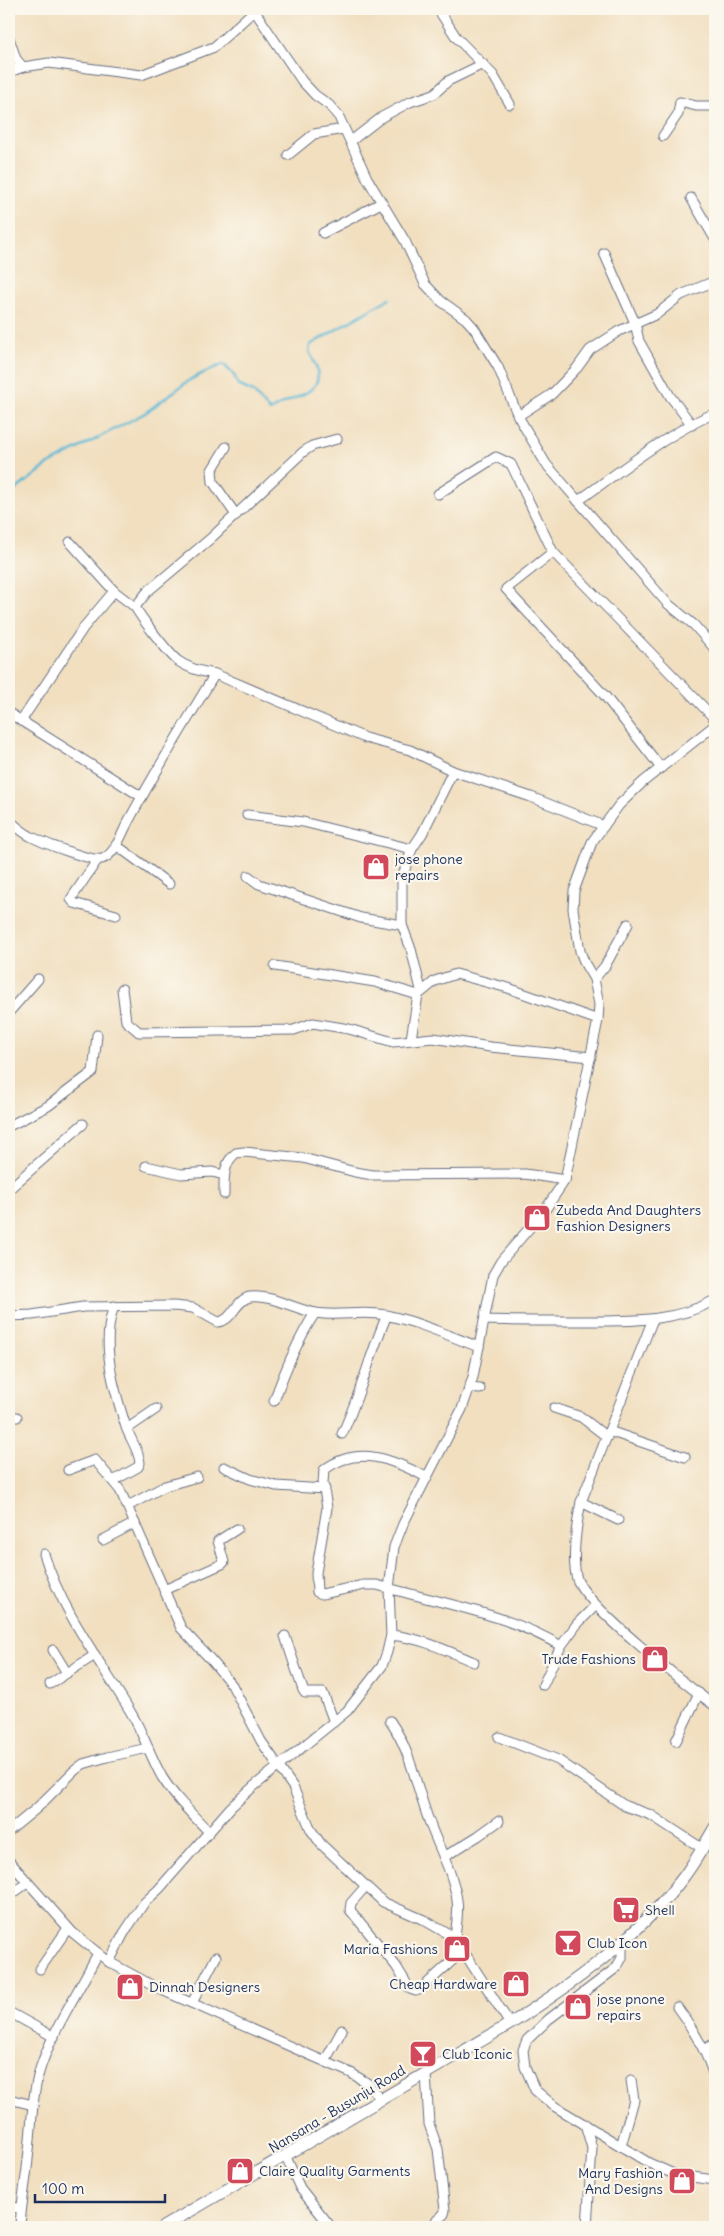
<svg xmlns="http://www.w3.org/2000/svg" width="724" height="2236" font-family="Delius,sans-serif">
	<rect width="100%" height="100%" fill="#fbf7ec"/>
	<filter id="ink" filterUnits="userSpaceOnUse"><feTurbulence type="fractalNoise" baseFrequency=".02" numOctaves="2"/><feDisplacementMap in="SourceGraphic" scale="10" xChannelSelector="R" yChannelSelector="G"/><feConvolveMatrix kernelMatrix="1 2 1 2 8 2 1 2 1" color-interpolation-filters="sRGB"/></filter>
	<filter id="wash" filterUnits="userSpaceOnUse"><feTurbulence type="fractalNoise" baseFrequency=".0096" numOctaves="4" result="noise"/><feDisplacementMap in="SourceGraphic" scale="20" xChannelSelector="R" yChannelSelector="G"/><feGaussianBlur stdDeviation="1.12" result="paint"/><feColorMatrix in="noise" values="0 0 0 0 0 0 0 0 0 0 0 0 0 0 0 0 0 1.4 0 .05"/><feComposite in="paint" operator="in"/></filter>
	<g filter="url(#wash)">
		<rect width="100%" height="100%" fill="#f1dfc0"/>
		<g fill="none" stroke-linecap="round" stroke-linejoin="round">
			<path stroke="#56b7d5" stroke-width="2.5" d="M9 495 49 464 145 413 191 379 223 364 234 375 238 385 253 392 270 411C295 393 336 395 309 352L310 345 390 298"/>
		</g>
	</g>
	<g filter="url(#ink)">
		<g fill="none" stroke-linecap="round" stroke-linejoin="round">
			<defs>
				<g id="minor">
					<polyline points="438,9 456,37 493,75 510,104"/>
					<polyline points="254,10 302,81 315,95 329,105 339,117 367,178 405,241 425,284 441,301 466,319 474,328 498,367 518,416 546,464 667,603 694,625 715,649"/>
					<polyline points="9,38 16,59 23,67"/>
					<polyline points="9,72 23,67 49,63 141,75 214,47 256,9"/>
					<polyline points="663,136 678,114 680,102 696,106 715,106"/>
					<polyline points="351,141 382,117 410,102 434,94 448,81 483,64"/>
					<polyline points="288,155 314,134 344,129"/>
					<polyline points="691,198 715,239"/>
					<polyline points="323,233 381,203"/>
					<polyline points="604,253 635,323 639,341 670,396 692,425"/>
					<polyline points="518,416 552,394 577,368 590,350 619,331 657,314 681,295 715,281"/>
					<path d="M337 439 312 446 303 452 210 539 148 591 135 607C142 619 168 653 178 661 189 669 202 672 215 674L365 738 410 750 453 771 531 797 604 826"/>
					<polyline points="226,447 212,470 213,482 236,515"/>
					<polyline points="438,494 496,457 511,464 553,552 715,719"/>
					<path d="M578 501C622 470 666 434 715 413"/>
					<polyline points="70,542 114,591 135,607"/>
					<polyline points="553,552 506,589 605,696 661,768"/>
					<polyline points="9,713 142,797"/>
					<polyline points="21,721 84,627 114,591"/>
					<polyline points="247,815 303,822 412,849"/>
					<path d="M9 820C16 826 22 832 30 836 41 842 92 862 102 859 115 855 122 833 128 822 155 772 185 723 215 674"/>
					<polyline points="116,845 169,884"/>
					<polyline points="98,859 71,899 74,903 116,915"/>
					<polyline points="248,876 259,884 361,918 402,925"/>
					<polyline points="275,966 375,982 418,995"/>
					<polyline points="594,979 605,966 628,924"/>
					<polyline points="122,989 126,1021 139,1032 294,1030 313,1023 349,1029 393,1042 433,1038 490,1047 591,1057"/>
					<polyline points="421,990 411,949 402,925 402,878 412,849 422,834 453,771"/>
					<polyline points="9,1012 38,979"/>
					<polyline points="411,1039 418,995 435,981 456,974 508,988 598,1020"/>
					<polyline points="9,1126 48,1106 93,1072 97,1035"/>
					<polyline points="146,1166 181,1174 212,1172 224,1175"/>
					<polyline points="9,1189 83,1124"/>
					<path d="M224 1194C224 1179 223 1163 236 1153L244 1152 303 1158 355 1172 373 1175 525 1174 565 1180"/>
					<path d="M9 1316 32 1315 83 1307 174 1306 193 1308 218 1322C233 1321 235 1300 250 1297 269 1294 297 1310 316 1313 339 1317 363 1310 385 1315 417 1321 449 1336 479 1347"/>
					<path d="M653 1319 581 1502C577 1521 571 1560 577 1579 586 1606 688 1686 715 1706"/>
					<path d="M485 1320C517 1321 549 1321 581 1321 626 1321 674 1323 715 1300"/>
					<polyline points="469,1388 480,1389"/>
					<path d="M274 1401C285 1370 297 1341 315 1313"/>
					<polyline points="554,1408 581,1417 607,1437"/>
					<polyline points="9,1418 17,1417"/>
					<polyline points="127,1429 156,1409"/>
					<polyline points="609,1431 685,1457"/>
					<path d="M342 1434C360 1396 370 1354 387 1315"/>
					<polyline points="224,1467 250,1479 276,1486 325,1489"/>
					<polyline points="68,1470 95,1460 120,1490 181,1628 213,1662 232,1685 261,1741 293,1787 311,1830 321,1844 383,1902 424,1920 455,1938 510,2024"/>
					<path d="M426 1477C394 1460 358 1444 324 1470L323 1483 327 1508 316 1573 317 1592 322 1594 364 1585H377C439 1603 506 1613 561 1646L577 1624 596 1605"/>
					<path d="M113 1481 138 1467 140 1463C139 1450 130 1439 126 1427 114 1389 100 1345 114 1306"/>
					<polyline points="581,1502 618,1520"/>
					<polyline points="128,1506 165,1486 197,1477"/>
					<polyline points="103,1540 135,1523"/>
					<path d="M44 1554C61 1610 100 1661 130 1711 143 1732 150 1756 162 1777 175 1798 192 1814 209 1832"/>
					<polyline points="164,1590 222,1564 224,1562 218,1541 237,1529"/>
					<path d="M391 1635C421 1638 446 1650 474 1662"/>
					<polyline points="285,1636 303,1690 305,1693 323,1693 334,1722"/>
					<polyline points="53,1650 67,1673"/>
					<polyline points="50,1684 95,1655"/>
					<polyline points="543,1685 561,1646"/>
					<path d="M390 1721C411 1751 416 1786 429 1821 438 1847 453 1872 457 1900 459 1913 456 1926 455 1938"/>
					<polyline points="499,1737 558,1760 625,1806 651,1815 703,1849"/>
					<polyline points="676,1741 699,1693"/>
					<polyline points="9,1831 37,1808 74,1771 83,1764 107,1757 148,1748"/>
					<polyline points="444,1857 478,1836 499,1821"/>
					<polyline points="9,1861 72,1932 109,1962 157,1988 351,2073 367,2083 381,2099"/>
					<polyline points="365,1887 351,1903 350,1910 396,1966 410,1989 416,1991 421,1989 463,1951"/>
					<polyline points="9,1896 27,1883"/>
					<polyline points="622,1941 622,1958 616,1968 549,2019 527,2040 523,2050 525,2067 535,2090 554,2106 649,2163 676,2175 715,2180"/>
					<polyline points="109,1962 124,1933 144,1903 159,1889 231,1807 253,1787 347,1711 382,1666 387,1652 391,1635 389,1589 394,1547 403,1524 462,1409 473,1377 493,1275 501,1261 545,1210 565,1180 598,1020 599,1004 594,979 585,964 580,951 573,909 574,891 592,842 619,805 643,782 715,725"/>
					<polyline points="40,1969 68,1928"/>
					<polyline points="192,2003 216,1957"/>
					<path d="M677 2007C693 2029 709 2054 715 2081"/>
					<polyline points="9,2012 54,2037"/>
					<polyline points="704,2050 715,2043"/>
					<polyline points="325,2061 342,2030"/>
					<polyline points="426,2074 429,2124 438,2149 445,2210 444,2214 436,2221 439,2227"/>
					<polyline points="9,2099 33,2105"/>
					<polyline points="585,2124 592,2148 587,2227"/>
					<polyline points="621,2146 634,2100 631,2080"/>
					<polyline points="286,2157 300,2188 331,2227"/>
					<polyline points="9,2207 20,2208"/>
					<path d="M20 2227C21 2204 26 2182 28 2159 32 2129 31 2099 40 2069 53 2029 79 1991 98 1953"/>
				</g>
				<path id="major" d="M163 2227 510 2024C573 1984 637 1938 682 1879 695 1862 705 1844 715 1827"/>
			</defs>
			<use href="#minor" stroke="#666d80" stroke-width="11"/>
			<use href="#major" stroke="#666d80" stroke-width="13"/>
			<use href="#minor" stroke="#fff" stroke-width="9"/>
			<use href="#major" stroke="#fff" stroke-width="11"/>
		</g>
	</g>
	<defs>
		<symbol id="shop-square" viewBox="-11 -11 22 22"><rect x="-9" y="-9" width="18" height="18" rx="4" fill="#d1495b" stroke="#fbf7ec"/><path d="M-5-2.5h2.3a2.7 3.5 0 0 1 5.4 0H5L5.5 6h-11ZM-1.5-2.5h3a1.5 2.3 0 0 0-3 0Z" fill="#fff"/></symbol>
		<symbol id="supermarket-square" viewBox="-11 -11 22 22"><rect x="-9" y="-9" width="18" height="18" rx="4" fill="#d1495b" stroke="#fbf7ec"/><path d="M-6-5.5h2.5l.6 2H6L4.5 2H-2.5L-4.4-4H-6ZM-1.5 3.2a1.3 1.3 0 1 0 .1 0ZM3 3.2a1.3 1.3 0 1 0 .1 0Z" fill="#fff"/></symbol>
		<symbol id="bar-square" viewBox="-11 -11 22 22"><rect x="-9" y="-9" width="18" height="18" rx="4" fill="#d1495b" stroke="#fbf7ec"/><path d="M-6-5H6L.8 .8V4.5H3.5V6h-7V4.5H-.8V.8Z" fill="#fff"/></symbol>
	</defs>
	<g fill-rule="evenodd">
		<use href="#shop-square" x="360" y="851" width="32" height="32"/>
		<use href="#shop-square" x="521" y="1202" width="32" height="32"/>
		<use href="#shop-square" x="639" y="1643" width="32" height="32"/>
		<use href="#supermarket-square" x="610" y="1894" width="32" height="32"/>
		<use href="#bar-square" x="552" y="1927" width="32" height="32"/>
		<use href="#shop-square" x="441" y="1933" width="32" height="32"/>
		<use href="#shop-square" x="500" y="1968" width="32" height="32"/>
		<use href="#shop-square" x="114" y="1971" width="32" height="32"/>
		<use href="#shop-square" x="562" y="1991" width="32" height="32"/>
		<use href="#bar-square" x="407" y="2038" width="32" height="32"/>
		<use href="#shop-square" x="224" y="2155" width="32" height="32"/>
		<use href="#shop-square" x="666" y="2165" width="32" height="32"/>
	</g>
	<g text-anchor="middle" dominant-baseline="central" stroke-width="4.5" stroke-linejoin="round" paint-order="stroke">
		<g font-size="14" fill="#1b2f5e" stroke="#fbf7ec" text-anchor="start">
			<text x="395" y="859">jose phone<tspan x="395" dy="16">repairs</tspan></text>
			<text x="556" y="1210">Zubeda And Daughters<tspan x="556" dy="16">Fashion Designers</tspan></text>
			<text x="636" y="1659" text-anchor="end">Trude Fashions</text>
			<text x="645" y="1910">Shell</text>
			<text x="587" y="1943">Club Icon</text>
			<text x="438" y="1949" text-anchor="end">Maria Fashions</text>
			<text x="497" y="1984" text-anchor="end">Cheap Hardware</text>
			<text x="149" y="1987">Dinnah Designers</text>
			<text x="597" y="1999">jose pnone<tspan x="597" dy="16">repairs</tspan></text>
			<text x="442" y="2054">Club Iconic</text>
			<text x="259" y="2171">Claire Quality Garments</text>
			<text x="663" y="2173" text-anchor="end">Mary Fashion<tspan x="663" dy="16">And Designs</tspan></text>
		</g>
		<g font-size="14" fill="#1b2f5e" stroke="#fbf7ec">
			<text transform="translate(337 2109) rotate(-31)">Nansana - Busunju Road</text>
		</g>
	</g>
	<rect width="724" height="2236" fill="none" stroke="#fbf7ec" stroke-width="30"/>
	<path d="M35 2194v8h130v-8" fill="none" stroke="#1b2f5e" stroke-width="2.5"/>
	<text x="42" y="2194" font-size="15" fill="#1b2f5e" stroke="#fbf7ec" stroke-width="4" paint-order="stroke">100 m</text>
</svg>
